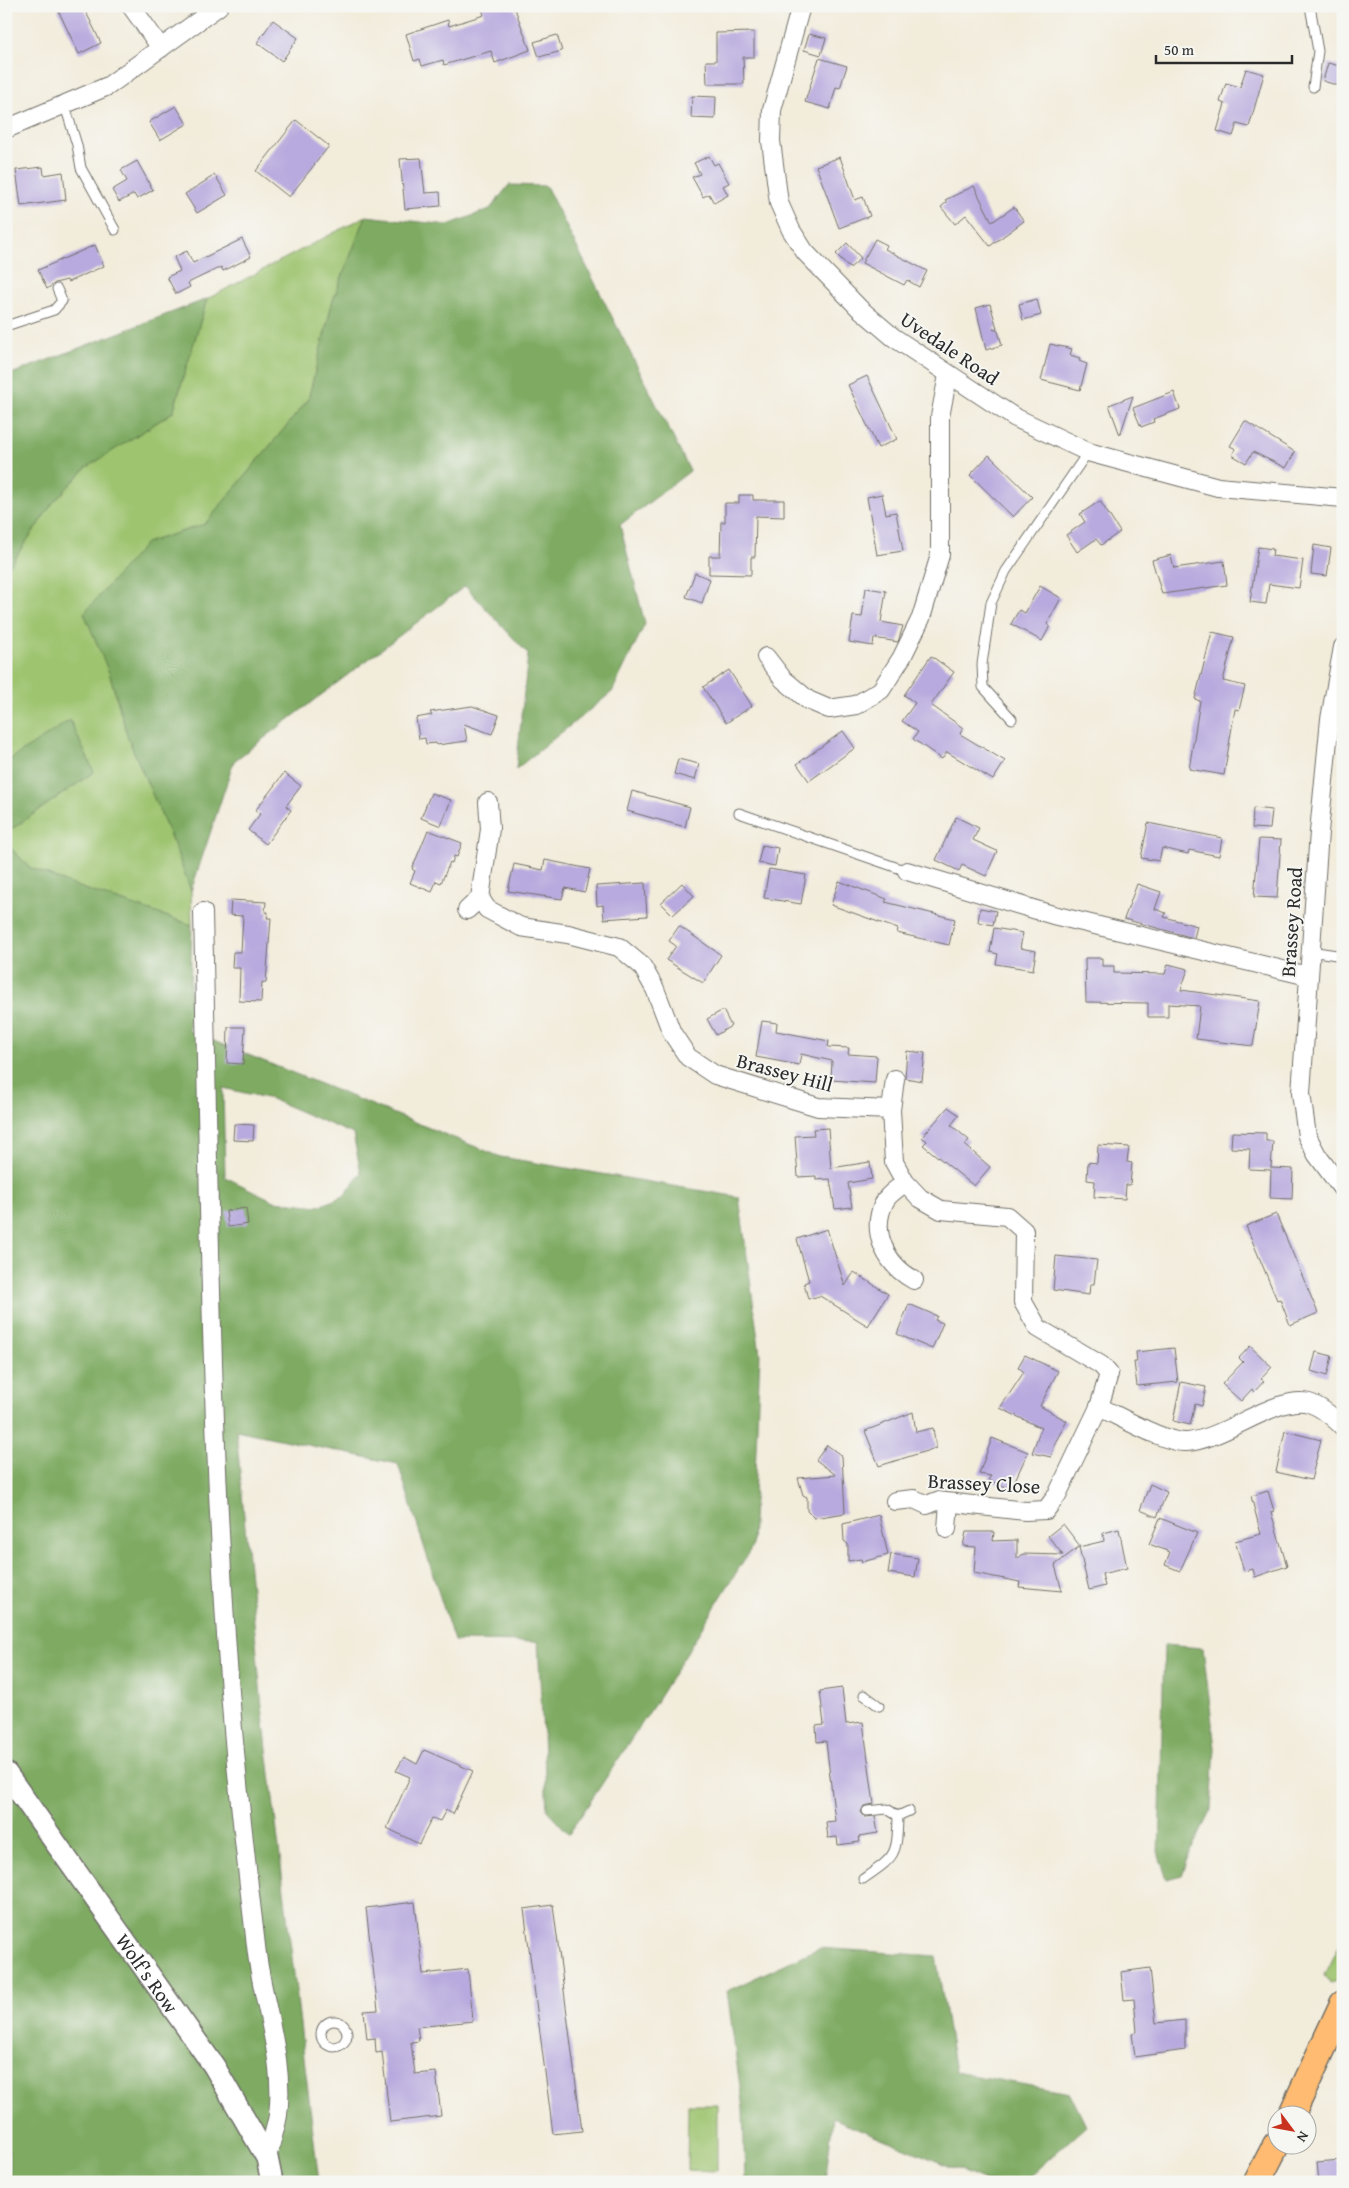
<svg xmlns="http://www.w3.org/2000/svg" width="1349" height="2188" font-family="'Gentium Book Plus',serif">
	<rect width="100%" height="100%" fill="#f6f6f2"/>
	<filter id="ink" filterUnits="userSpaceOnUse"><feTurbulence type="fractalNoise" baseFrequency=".02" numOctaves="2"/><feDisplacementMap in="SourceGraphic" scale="10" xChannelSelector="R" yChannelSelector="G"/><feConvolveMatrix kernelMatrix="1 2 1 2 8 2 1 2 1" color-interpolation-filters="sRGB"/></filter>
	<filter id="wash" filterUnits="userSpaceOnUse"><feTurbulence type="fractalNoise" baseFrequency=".0096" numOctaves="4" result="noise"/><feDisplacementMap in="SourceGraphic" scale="20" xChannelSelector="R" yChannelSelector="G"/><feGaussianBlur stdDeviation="1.12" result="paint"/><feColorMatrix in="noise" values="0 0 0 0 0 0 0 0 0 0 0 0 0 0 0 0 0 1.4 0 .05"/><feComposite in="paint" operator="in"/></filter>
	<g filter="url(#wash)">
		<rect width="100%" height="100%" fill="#f2ecdb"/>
		<g fill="#9ec46f" stroke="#64784d">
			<polygon points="366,216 333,300 308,400 205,524 146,543 110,675 128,738 175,847 191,891 192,925 67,883 29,867 6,843 6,833 94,772 70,721 6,762 6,571 52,504 86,468 173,412 207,299"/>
			<polygon points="1343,1938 1343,1973 1339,1980 1330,1984 1325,1975"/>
			<polygon points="688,2105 717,2105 717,2171 687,2170"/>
		</g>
		<g fill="#7eaa62" stroke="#546a46" fill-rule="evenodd">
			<polygon points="509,185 546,186 690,471 620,525 645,624 612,692 516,769 528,654 465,586 234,761 191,891 175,847 128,738 110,675 84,613 146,543 205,524 308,400 333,300 366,216 448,225 490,209"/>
			<polygon points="207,299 173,412 86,468 52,504 6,571 6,376"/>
			<polygon points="70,720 94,772 6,833 6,762"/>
			<path d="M6 843 29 867 67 883 192 925 189 1031 501 1157 739 1197 760 1354 752 1547 656 1702 569 1834 547 1810 538 1642 454 1641 398 1464 236 1430 262 1707 319 2182H9V2150L6 2152ZM223 1088 271 1099 353 1134 361 1173 344 1196 319 1206 274 1201 225 1177Z"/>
			<polygon points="1164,1645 1203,1648 1215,1748 1211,1810 1193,1846 1182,1875 1167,1879 1159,1856"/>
			<polygon points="819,1948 936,1956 955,2072 1070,2093 1086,2126 1023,2182 987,2182 833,2118 825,2182 745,2182 743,2109 727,1991"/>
		</g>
		<g id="blocks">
			<g fill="#b8aade">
				<polygon points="65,6 83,6 101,43 79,54 58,10"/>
				<polygon points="481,6 514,6 530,50 495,63 491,51 444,65 443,60 422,66 420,59 414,61 406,34 448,20 449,26 484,15"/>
				<polygon points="273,20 298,38 282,61 257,43"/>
				<polygon points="754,32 754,57 743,57 744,84 707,84 706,61 716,61 716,33"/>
				<polygon points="809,34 826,38 821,55 804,50"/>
				<polygon points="557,35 562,51 539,57 534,42"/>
				<polygon points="819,58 847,66 840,88 836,87 830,109 805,102"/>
				<polygon points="1328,63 1343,67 1343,87 1323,81"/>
				<polygon points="1246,69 1264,74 1249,127 1237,124 1233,136 1217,131 1225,104 1220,102 1226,83 1240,87"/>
				<polygon points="692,96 716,97 715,119 691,118"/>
				<polygon points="176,106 187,124 160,140 149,122"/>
				<polygon points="296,120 329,146 289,197 256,171"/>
				<polygon points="709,156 714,165 718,163 729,183 723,186 728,195 714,203 709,194 703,197 692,177 700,174 694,163"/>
				<polygon points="840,157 855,200 863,197 870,216 839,228 816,166"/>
				<polygon points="421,158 425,193 440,192 441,206 405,209 400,159"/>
				<polygon points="137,161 153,190 137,199 134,194 119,202 112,190 127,181 121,170"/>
				<polygon points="43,167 44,175 63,172 66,200 21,206 16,170"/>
				<polygon points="215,175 227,195 197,213 185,194"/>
				<polygon points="974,186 992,222 1014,207 1024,221 990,246 966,215 955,224 941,207 947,202 945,200"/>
				<polygon points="242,239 251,257 223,271 221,267 188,283 190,287 176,294 167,277 180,271 174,257 187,251 193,263"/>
				<polygon points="875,239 887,245 885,249 927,271 919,287 907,280 904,285 862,263"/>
				<polygon points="847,243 861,258 850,268 836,254"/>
				<polygon points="95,245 104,266 68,282 67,280 55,283 47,289 38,270"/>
				<polygon points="1037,299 1041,315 1023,320 1019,304"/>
				<polygon points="990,304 997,328 993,329 998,331 1002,345 986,350 976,308"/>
				<polygon points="1050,344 1072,349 1070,355 1080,358 1079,361 1087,364 1080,390 1041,380"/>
				<polygon points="867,376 897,439 878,448 848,385"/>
				<polygon points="1174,392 1180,409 1153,419 1154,422 1141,427 1133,408"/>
				<polygon points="1133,396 1120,435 1109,405"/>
				<polygon points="1245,421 1295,452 1286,468 1253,452 1246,463 1232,455 1236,449 1230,446"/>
				<polygon points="989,455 1032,497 1013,517 970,475"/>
				<polygon points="882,494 886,514 896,512 903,551 877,555 867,497"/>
				<polygon points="739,495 753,495 753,500 784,500 784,517 756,516 755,557 751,557 751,575 709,574 709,556 720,556 721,522 725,522 725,503 739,503"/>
				<polygon points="1100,501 1120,532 1101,545 1096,539 1077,552 1066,535 1085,522 1080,514"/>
				<polygon points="1314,545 1331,548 1327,576 1311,574"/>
				<polygon points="1258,547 1273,549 1272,556 1303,560 1299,588 1269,584 1266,604 1250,602"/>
				<polygon points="1171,555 1174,568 1224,561 1227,585 1162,594 1152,560"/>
				<polygon points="695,573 710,579 702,603 686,597"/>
				<polygon points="1040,586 1061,598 1047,624 1050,626 1042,641 1011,624 1019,610 1025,613"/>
				<polygon points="866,588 886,591 881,622 903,626 898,642 874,638 873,646 849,642 853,616 862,617"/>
				<polygon points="1212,632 1234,637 1223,681 1245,686 1239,710 1235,709 1224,775 1189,769 1200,701 1195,699"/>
				<polygon points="931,656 954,672 931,705 963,728 960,734 1005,761 993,780 947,752 942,759 913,739 918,732 902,721 915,703 904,695"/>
				<polygon points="729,670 752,706 726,723 703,687"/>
				<polygon points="472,706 499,715 492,734 464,724 467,741 437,745 436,743 426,744 425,738 419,739 416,718 432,715 430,712"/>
				<polygon points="843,731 855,748 809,781 797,764"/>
				<polygon points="678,759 699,764 695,780 674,774"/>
				<polygon points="284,773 301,786 286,806 291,810 266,844 248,830 260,814 255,811"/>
				<polygon points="632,791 690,807 685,827 627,811"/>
				<polygon points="431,793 451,800 441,826 421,818"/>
				<polygon points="1253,808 1272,810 1270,829 1252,828"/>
				<polygon points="956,817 979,828 973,840 997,851 986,876 962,865 959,871 936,860"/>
				<polygon points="1148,823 1222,838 1219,856 1189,850 1188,854 1162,848 1159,861 1141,858"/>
				<polygon points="428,830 462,843 457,857 454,856 452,863 450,862 441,883 436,881 432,892 410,883 415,871 412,869"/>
				<polygon points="1259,839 1281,840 1277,898 1254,897"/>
				<polygon points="762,845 778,848 775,866 758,863"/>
				<polygon points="545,860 590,869 585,892 565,888 562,899 508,891 514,864 543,870"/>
				<polygon points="769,869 806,875 801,904 764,898"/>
				<polygon points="839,881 887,899 885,902 955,919 949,945 897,933 898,929 831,905"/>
				<polygon points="645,883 647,916 604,919 603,905 597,906 596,886"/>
				<polygon points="682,883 694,896 673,915 661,903"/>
				<polygon points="1137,884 1161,892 1155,909 1166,913 1164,917 1197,926 1194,938 1124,919"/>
				<polygon points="231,900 266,902 265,912 268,912 267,918 271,918 266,983 262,982 261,1002 239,1001 240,968 232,968 233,952 241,952 243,916 230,915"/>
				<polygon points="980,908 996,911 993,925 978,922"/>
				<polygon points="679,926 721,955 703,983 666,960 676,946 669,941"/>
				<polygon points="994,928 1023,933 1020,948 1036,951 1033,970 996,964 998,954 990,952"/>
				<polygon points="1085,958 1102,958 1102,966 1114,966 1114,973 1165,974 1168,964 1188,969 1181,990 1260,1001 1253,1046 1196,1039 1200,1006 1168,1004 1168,1017 1148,1017 1148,1003 1086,1002"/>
				<polygon points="723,1010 731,1026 716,1035 707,1019"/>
				<polygon points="762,1021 777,1023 776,1031 829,1041 828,1047 849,1048 848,1054 877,1056 875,1083 831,1080 832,1061 801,1054 799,1065 756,1057"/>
				<polygon points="228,1027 245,1027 243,1064 227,1063"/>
				<polygon points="907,1051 925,1053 922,1081 905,1078"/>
				<polygon points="948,1107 959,1115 951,1125 969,1140 965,1145 990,1167 974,1186 923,1145 927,1141 922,1137"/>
				<polygon points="234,1124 254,1125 253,1141 233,1140"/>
				<polygon points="828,1128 831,1168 870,1162 872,1179 848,1183 852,1207 835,1209 830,1179 816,1180 816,1176 798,1177 795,1136 814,1135 813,1129"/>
				<polygon points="1232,1132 1266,1133 1266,1141 1273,1141 1271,1168 1293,1169 1292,1199 1270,1198 1271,1170 1249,1169 1250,1149 1231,1148"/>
				<polygon points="1098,1145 1129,1147 1127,1162 1132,1163 1130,1185 1126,1185 1125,1199 1094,1197 1095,1181 1087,1180 1088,1162 1097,1163"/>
				<polygon points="246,1208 248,1224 228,1227 226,1211"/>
				<polygon points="1276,1214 1318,1313 1290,1325 1280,1299 1277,1300 1246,1226"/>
				<polygon points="827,1229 845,1286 854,1272 888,1294 868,1326 820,1296 808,1299 804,1283 809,1281 797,1239"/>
				<polygon points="1056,1256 1097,1260 1094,1284 1090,1284 1089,1295 1053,1290"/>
				<polygon points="909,1304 937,1316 935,1320 943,1323 932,1349 897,1334"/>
				<polygon points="1250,1346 1272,1367 1261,1379 1264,1381 1254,1392 1252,1389 1241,1401 1222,1384 1243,1362 1239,1358"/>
				<polygon points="1174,1348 1178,1382 1137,1386 1134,1362 1137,1362 1136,1352"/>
				<polygon points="1316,1352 1332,1356 1327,1376 1311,1371"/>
				<polygon points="1025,1355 1058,1371 1040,1406 1067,1421 1056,1441 1051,1457 1032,1453 1041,1428 1000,1408 1024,1372 1018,1367"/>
				<polygon points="1181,1382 1206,1387 1202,1406 1195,1404 1190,1425 1173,1421"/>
				<polygon points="913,1412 916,1432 933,1428 936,1448 879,1466 865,1431"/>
				<polygon points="1285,1431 1321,1440 1311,1480 1276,1472"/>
				<polygon points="992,1438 1028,1452 1011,1489 988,1480 991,1476 979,1474"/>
				<polygon points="827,1445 842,1456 845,1513 814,1518 807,1511 807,1497 803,1495 798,1478 836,1475 816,1460"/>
				<polygon points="1150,1484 1167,1492 1157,1517 1140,1510"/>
				<polygon points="1268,1491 1274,1511 1271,1512 1287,1566 1255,1577 1253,1569 1244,1571 1235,1541 1261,1534 1251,1496"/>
				<polygon points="879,1515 888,1555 862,1562 861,1559 848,1561 848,1544 844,1541 843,1524"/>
				<polygon points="1160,1518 1197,1533 1180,1571 1165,1565 1170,1552 1149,1544"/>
				<polygon points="1063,1524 1080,1546 1055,1565 1062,1591 1019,1587 1020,1582 974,1573 976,1547 963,1546 966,1532 994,1532 993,1541 1017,1540 1017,1559 1023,1554 1063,1555 1048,1536"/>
				<polygon points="1119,1529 1127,1568 1102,1574 1105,1586 1089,1590 1079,1547 1104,1541 1103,1533"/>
				<polygon points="891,1554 918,1558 915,1577 888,1573"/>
				<polygon points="842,1688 846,1724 863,1722 874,1804 864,1806 861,1812 865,1817 875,1816 878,1833 859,1836 860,1842 838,1845 837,1837 828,1838 826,1822 835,1821 826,1741 817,1742 816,1726 824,1725 820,1691"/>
				<polygon points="424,1750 473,1771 453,1814 446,1810 440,1821 432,1818 419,1844 387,1828 410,1777 396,1771 404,1757 417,1764"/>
				<polygon points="415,1902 423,1974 468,1969 473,2021 417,2027 419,2041 411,2042 415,2074 436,2072 441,2116 390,2122 382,2052 376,2053 375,2038 367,2039 364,2011 378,2010 366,1908"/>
				<polygon points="553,1905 582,2131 553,2134 524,1909"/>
				<polygon points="1150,1968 1156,2023 1185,2020 1185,2050 1135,2057 1132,2033 1137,2032 1134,1999 1124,2000 1121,1972"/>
				<polygon points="1341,2160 1343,2182 1319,2182 1317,2162"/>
			</g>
		</g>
	</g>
	<g filter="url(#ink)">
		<use href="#blocks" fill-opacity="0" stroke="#716f69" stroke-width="1"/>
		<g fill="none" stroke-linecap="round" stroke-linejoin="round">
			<defs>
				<g id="service">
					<polyline points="1310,6 1318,51 1313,87"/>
					<polyline points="65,106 77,145 81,168 115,230"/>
					<polyline points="6,326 54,310 62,301 57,289"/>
					<polyline points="1012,719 983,687 982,664 991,603 1006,571 1088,452"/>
					<polyline points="739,813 907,871"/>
					<polyline points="1310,951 1343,956"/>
					<polyline points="864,1695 879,1706"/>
					<polyline points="898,1816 909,1811"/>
					<path d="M863 1879C896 1856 897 1856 898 1816L887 1809 867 1811"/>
					<circle cx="334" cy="2034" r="13"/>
				</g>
				<g id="minor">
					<polyline points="131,6 161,48"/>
					<polyline points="801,6 772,110 771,141 779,203 791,230 805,252 859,308 893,337 1014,417 1088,452 1218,487 1343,498"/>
					<polyline points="6,129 108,86 219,6"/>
					<polyline points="1343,647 1330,719 1319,832 1301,1093 1307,1136 1317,1155 1343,1190"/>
					<polyline points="766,657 783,679 808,700 829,709 856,705 881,690 902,657 921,618 940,555 940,417 948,375"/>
					<path d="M488 802 490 829 480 898 487 909 521 927 568 934 619 947 642 966 655 989 672 1033 688 1057 715 1075 818 1107 891 1110 894 1162 905 1182 920 1198 941 1210 1007 1216 1024 1231 1023 1302 1038 1328 1101 1365 1109 1374 1099 1407C1119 1416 1167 1444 1187 1442 1223 1440 1278 1394 1309 1403 1322 1407 1333 1417 1343 1427"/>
					<polyline points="907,871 1053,915 1308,976"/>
					<polyline points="467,910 480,898"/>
					<path d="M203 912C209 1176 210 1440 231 1704 237 1787 247 1870 257 1954 264 2007 285 2061 278 2115 276 2129 270 2144 267 2158"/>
					<polyline points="891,1110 895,1079"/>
					<path d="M905 1182C899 1188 888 1194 885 1201 869 1231 886 1265 914 1280"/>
					<polyline points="895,1501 914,1499 927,1505 937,1501 1025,1511 1046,1510 1057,1495 1099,1407"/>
					<polyline points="947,1529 949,1503"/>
				</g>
				<g id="tertiary">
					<path id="s1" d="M6 1773 214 2066 267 2158 272 2182"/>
				</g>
				<g id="primary">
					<polyline points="1291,2116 1343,2004"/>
					<polyline points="1257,2182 1276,2145"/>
				</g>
			</defs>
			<use href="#service" stroke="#716f69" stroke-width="11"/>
			<use href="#minor" stroke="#716f69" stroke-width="20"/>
			<use href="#tertiary" stroke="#716f69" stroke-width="24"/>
			<use href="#primary" stroke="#716f69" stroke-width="29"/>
			<use href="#service" stroke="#fff" stroke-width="9"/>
			<use href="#minor" stroke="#fff" stroke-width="18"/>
			<use href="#tertiary" stroke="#fff" stroke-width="21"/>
			<use href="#primary" stroke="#febb71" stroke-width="26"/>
		</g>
	</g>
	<g text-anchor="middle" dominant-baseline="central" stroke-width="4" stroke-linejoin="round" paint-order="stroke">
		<g font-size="20" fill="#2b2b2b" stroke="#f6f6f2">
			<text transform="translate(950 348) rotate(34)">Uvedale Road</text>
			<text transform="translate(1291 922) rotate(-86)">Brassey Road</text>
			<text transform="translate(785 1072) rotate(15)">Brassey Hill</text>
			<text transform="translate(984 1483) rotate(3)">Brassey Close</text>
			<text stroke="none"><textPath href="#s1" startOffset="245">Wolf's Row</textPath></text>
		</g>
	</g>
	<rect width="1349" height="2188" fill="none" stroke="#f6f6f2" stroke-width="25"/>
	<g transform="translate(1292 2130) rotate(122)"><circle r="24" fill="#f6f6f2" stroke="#a5a5a2"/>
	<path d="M0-4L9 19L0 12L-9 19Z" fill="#c8321e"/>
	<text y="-8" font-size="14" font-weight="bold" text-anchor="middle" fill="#2b2b2b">N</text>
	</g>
	<path d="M1156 55v8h136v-8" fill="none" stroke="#2b2b2b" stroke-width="2.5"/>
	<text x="1164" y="55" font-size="15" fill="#2b2b2b" stroke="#f6f6f2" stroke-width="4" paint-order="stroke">50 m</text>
</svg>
